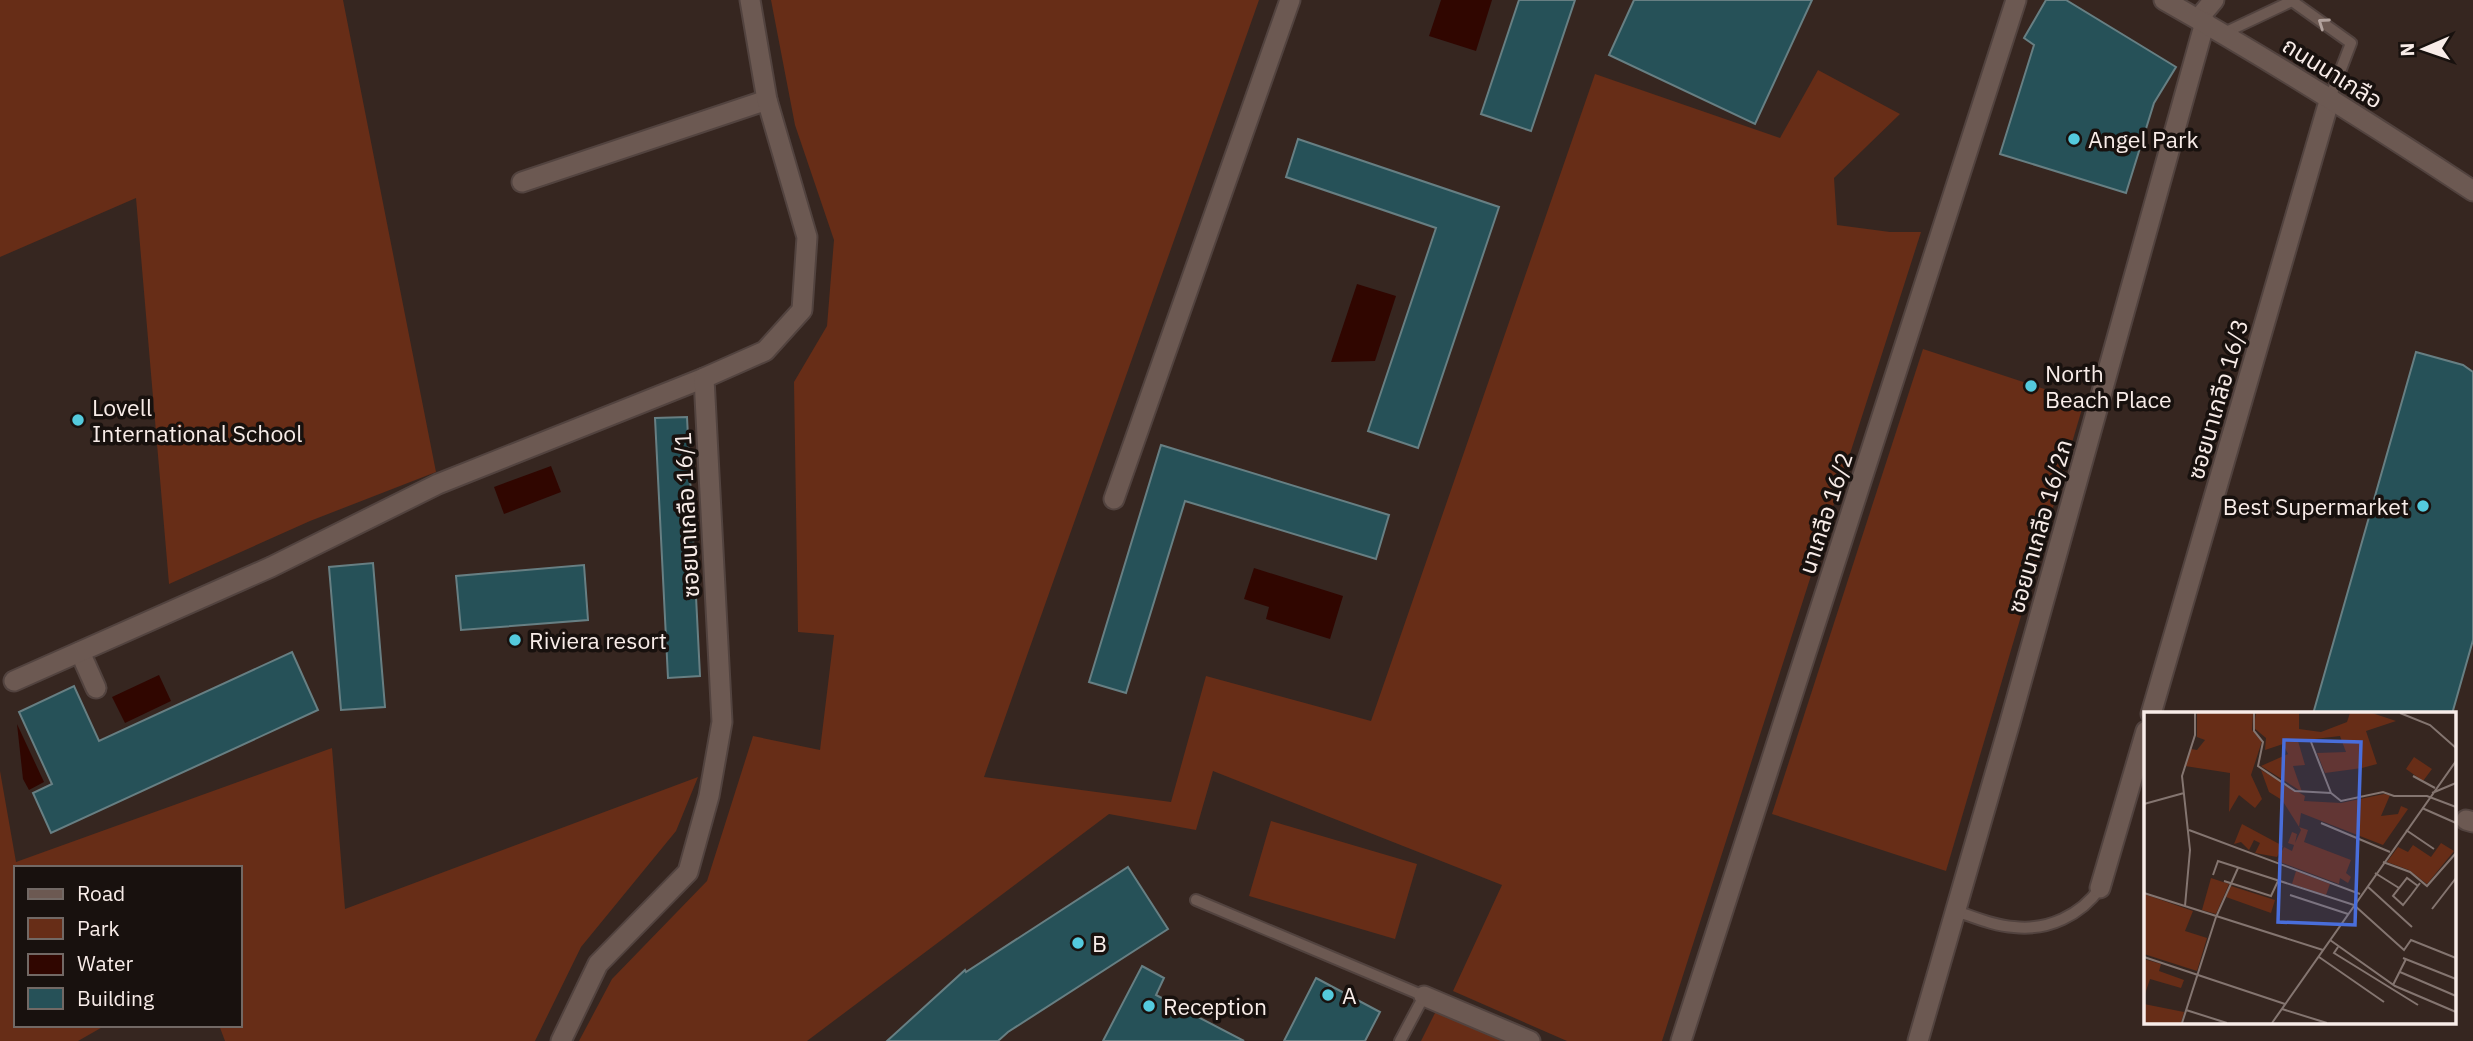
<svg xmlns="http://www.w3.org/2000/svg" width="2473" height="1041" font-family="'IBM Plex Sans','Noto Sans Thai',sans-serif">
	<rect width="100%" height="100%" fill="#362620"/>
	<g fill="#672d17">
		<polygon points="0,0 343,0 436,472 310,521 169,584 136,198 0,257"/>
		<polygon points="771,0 1259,0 984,777 1171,802 1206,676 1371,721 1595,74 1780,138 1818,70 1900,114 1834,178 1837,225 1890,232 1921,232 1662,1041 1567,1041 1453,991 1502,885 1213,771 1196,830 1109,814 807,1041 579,1041 612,979 707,881 753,736 820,750 834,635 798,632 794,382 827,326 834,240 795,125"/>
		<polygon points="1923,349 2084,402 1946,871 1772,814"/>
		<polygon points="332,748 345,909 698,777 676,831 581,947 535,1041 225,1041 219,1025 240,1025 240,868 16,868 16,1025 106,1025 78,1041 0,1041 0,771 16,862"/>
		<polygon points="1271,821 1417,864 1395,939 1249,896"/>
		<polygon points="1436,1011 1510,1041 1421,1041"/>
	</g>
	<g fill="#300600">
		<polygon points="1441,0 1492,0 1476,51 1429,36"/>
		<polygon points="1357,284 1396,296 1375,361 1331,362"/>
		<polygon points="551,466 561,492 504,514 494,487"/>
		<polygon points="1254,568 1343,596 1330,639 1266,619 1269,607 1244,599"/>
		<polygon points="159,675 171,701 125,723 112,697"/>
		<polygon points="17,724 44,782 29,790 23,779"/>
	</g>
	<g fill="#265158" stroke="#677f83" stroke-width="2">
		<polygon points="1519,0 1575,0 1531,131 1481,114"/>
		<polygon points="1634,0 1812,0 1755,124 1609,55"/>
		<polygon points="2046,0 2066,0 2176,67 2154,103 2126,193 2000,154 2034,45 2024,38"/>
		<polygon points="1298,139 1499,207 1418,448 1368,431 1436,228 1286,177"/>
		<polygon points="2416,352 2463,365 2473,372 2473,640 2452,714 2313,714"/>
		<polygon points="687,417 700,676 668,678 655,418"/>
		<polygon points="1161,445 1389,515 1376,559 1185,501 1126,693 1089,682"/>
		<polygon points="373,563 385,707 341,710 329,567"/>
		<polygon points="584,565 588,620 461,630 456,576"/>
		<polygon points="292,652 318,710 51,833 33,793 52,784 19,712 74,686 99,741"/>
		<polygon points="1128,867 1168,929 1008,1032 998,1041 887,1041 965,970 966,972"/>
		<polygon points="1142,966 1164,978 1156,995 1244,1041 1103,1041"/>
		<polygon points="1316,978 1380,1012 1365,1041 1284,1041"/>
	</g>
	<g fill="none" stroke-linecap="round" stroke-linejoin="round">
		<defs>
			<g id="service">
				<polyline points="2224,33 2292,1 2351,43 2330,98"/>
				<polyline points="1196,900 1424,996 1400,1041"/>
				<path d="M1956 911C1974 917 1994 926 2014 927 2048 931 2081 915 2100 888"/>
			</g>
			<g id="minor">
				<polyline points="2198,19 2214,0"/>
				<polyline points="522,182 767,100"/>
				<polyline points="1114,499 1290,0"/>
				<polyline points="80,652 96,688"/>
				<polyline points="14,681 271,567 438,484 704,378"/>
				<polyline points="2151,714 2330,98"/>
				<polyline points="2466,820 2473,822"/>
				<polyline points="2100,888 2146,731"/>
				<polyline points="1424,996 1530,1041"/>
				<polyline points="561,1041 598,964 688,872 709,796 722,722 704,378 765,351 802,310 807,237 767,100 750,0"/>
				<polyline points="1681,1041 2016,0"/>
				<polyline points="1918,1041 2010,722 2205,22"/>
			</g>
			<path id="tertiary" d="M2164 0C2270 60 2372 124 2473 191"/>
		</defs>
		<use href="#service" stroke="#52433f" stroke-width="14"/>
		<use href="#minor" stroke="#52433f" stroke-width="23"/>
		<use href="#tertiary" stroke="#52433f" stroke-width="23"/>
		<use href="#service" stroke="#6c5952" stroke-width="10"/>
		<use href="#minor" stroke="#6c5952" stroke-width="19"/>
		<use href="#tertiary" stroke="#6c5952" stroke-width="19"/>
	</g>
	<defs><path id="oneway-chevron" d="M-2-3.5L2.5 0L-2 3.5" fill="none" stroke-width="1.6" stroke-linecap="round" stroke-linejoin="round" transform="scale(1.75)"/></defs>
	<use stroke="#b2a29d" href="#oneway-chevron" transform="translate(2323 23) rotate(-145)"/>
	<g fill="#54cadd" stroke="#18110e" stroke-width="2.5">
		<circle cx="2074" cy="139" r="7"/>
		<circle cx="2031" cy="386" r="7"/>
		<circle cx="78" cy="420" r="7"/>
		<circle cx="2423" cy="506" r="7"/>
		<circle cx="515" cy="640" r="7"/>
		<circle cx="1078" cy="943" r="7"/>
		<circle cx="1328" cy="995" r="7"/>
		<circle cx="1149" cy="1006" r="7"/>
	</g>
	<g text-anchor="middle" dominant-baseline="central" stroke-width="7" stroke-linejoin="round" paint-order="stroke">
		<g font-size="23" fill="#f8ece8" stroke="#18110e">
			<text transform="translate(2333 72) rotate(32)">ถนนนาเกลือ</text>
			<text transform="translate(2217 399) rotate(-74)">ซอยนาเกลือ 16/3</text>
			<text transform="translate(1825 513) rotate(-72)">นาเกลือ 16/2</text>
			<text transform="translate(686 515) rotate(-93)">ซอยนาเกลือ 16/1</text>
			<text transform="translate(2039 526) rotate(-74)">ซอยนาเกลือ 16/2ก</text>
		</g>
		<g font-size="23" fill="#f8ece8" stroke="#18110e" text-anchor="start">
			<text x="2088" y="139">Angel Park</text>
			<text x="2045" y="373">North<tspan x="2045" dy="26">Beach Place</tspan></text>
			<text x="92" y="407">Lovell<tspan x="92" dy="26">International School</tspan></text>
			<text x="2409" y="506" text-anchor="end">Best Supermarket</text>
			<text x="529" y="640">Riviera resort</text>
			<text x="1092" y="943">B</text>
			<text x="1342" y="995">A</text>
			<text x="1163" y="1006">Reception</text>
		</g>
	</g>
	<g transform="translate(2144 712)">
		<rect width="312" height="312" fill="#362620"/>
		<path d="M53 1H109L108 18 118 29 107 63 118 87 111 96 95 83 85 100 86 61 41 54 47 37 53 38 61 28 53 25ZM112 1H155V17L177 20 203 10 206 1H228L252 9 222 19 233 52 218 56 181 61 173 41 202 40 196 24 154 29 161 53 149 54 158 80 117 54 144 42 139 32 121 38 122 26 110 16ZM270 45 288 57 279 69 262 57ZM117 58 161 84 160 89 197 91 240 82 246 83 237 104 254 102 257 94 264 97 239 133 157 101 155 115 164 118 160 130 207 148 202 161 207 165 204 171 196 166 195 172 133 149 140 135 148 139 150 133 144 131 148 120 153 122 151 131 157 118 138 88 125 80ZM98 112 139 134 133 145 111 141 116 131 110 128 105 138 97 130 90 132ZM297 131 310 139 283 172 265 158 243 150 254 135 264 140 269 133 287 145ZM152 159 186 172 182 183 148 172ZM67 166 85 172 72 202 58 198ZM87 174 131 188 127 201 82 185ZM0 182 49 199 41 219 63 226 53 259 0 242ZM0 247 17 252 15 259 40 268 37 276 6 267 0 285ZM0 292 40 300 37 311H0Z" fill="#672d17"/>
		<path fill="none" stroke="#847570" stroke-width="2" d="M110 1V19L119 30 114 54 151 79 187 81 197 89 239 80 250 84H283L312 95M256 1 286 13 312 36M167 30 187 81M269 64 291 76M288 81 312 71M0 92 40 81M278 96 312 111M177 111 246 140M45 118 216 182M262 118 290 137M239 150 266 160 283 174 312 141M231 161 255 176M69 163 74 149 210 193M80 169 127 184 134 169M223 174 268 215M274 174 263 166 249 184 259 193 267 183 276 171M0 181 179 238M146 183 204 202M210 193 260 238 267 228 312 246M41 194 46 138 38 64 51 23V1M288 197 312 166M186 228 251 274 312 300M194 235 190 241 274 293M0 245 141 292M175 245 240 290M259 246 312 267M256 260 312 284M249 273 262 247M138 297 183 311M42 298 83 311M38 311 72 205 94 156M128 311 312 49"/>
		<path fill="#496edb" fill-opacity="0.15" stroke="#496edb" stroke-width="3.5" d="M140 28 217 30 211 213 134 210Z"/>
		<rect width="312" height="312" fill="none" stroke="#f8ece8" stroke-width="3.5"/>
	</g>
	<rect x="14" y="866" width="228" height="161" fill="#18110e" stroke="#726965" stroke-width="2"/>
	<rect x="28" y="889" width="35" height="10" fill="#6c5952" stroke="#726965" stroke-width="2"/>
	<text x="77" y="901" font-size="21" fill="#f8ece8">Road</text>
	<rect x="28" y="918" width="35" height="21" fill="#672d17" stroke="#726965" stroke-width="2"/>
	<text x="77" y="936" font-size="21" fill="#f8ece8">Park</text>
	<rect x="28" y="954" width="35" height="21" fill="#300600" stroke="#726965" stroke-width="2"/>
	<text x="77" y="971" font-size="21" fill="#f8ece8">Water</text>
	<rect x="28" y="988" width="35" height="21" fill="#265158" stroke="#726965" stroke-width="2"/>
	<text x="77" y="1006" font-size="21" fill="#f8ece8">Building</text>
	<g transform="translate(2424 49) rotate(268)" stroke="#18110e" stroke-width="5" paint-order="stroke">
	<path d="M0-5L12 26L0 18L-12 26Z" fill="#f8ece8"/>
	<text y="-10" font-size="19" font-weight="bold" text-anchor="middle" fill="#f8ece8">N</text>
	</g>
</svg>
